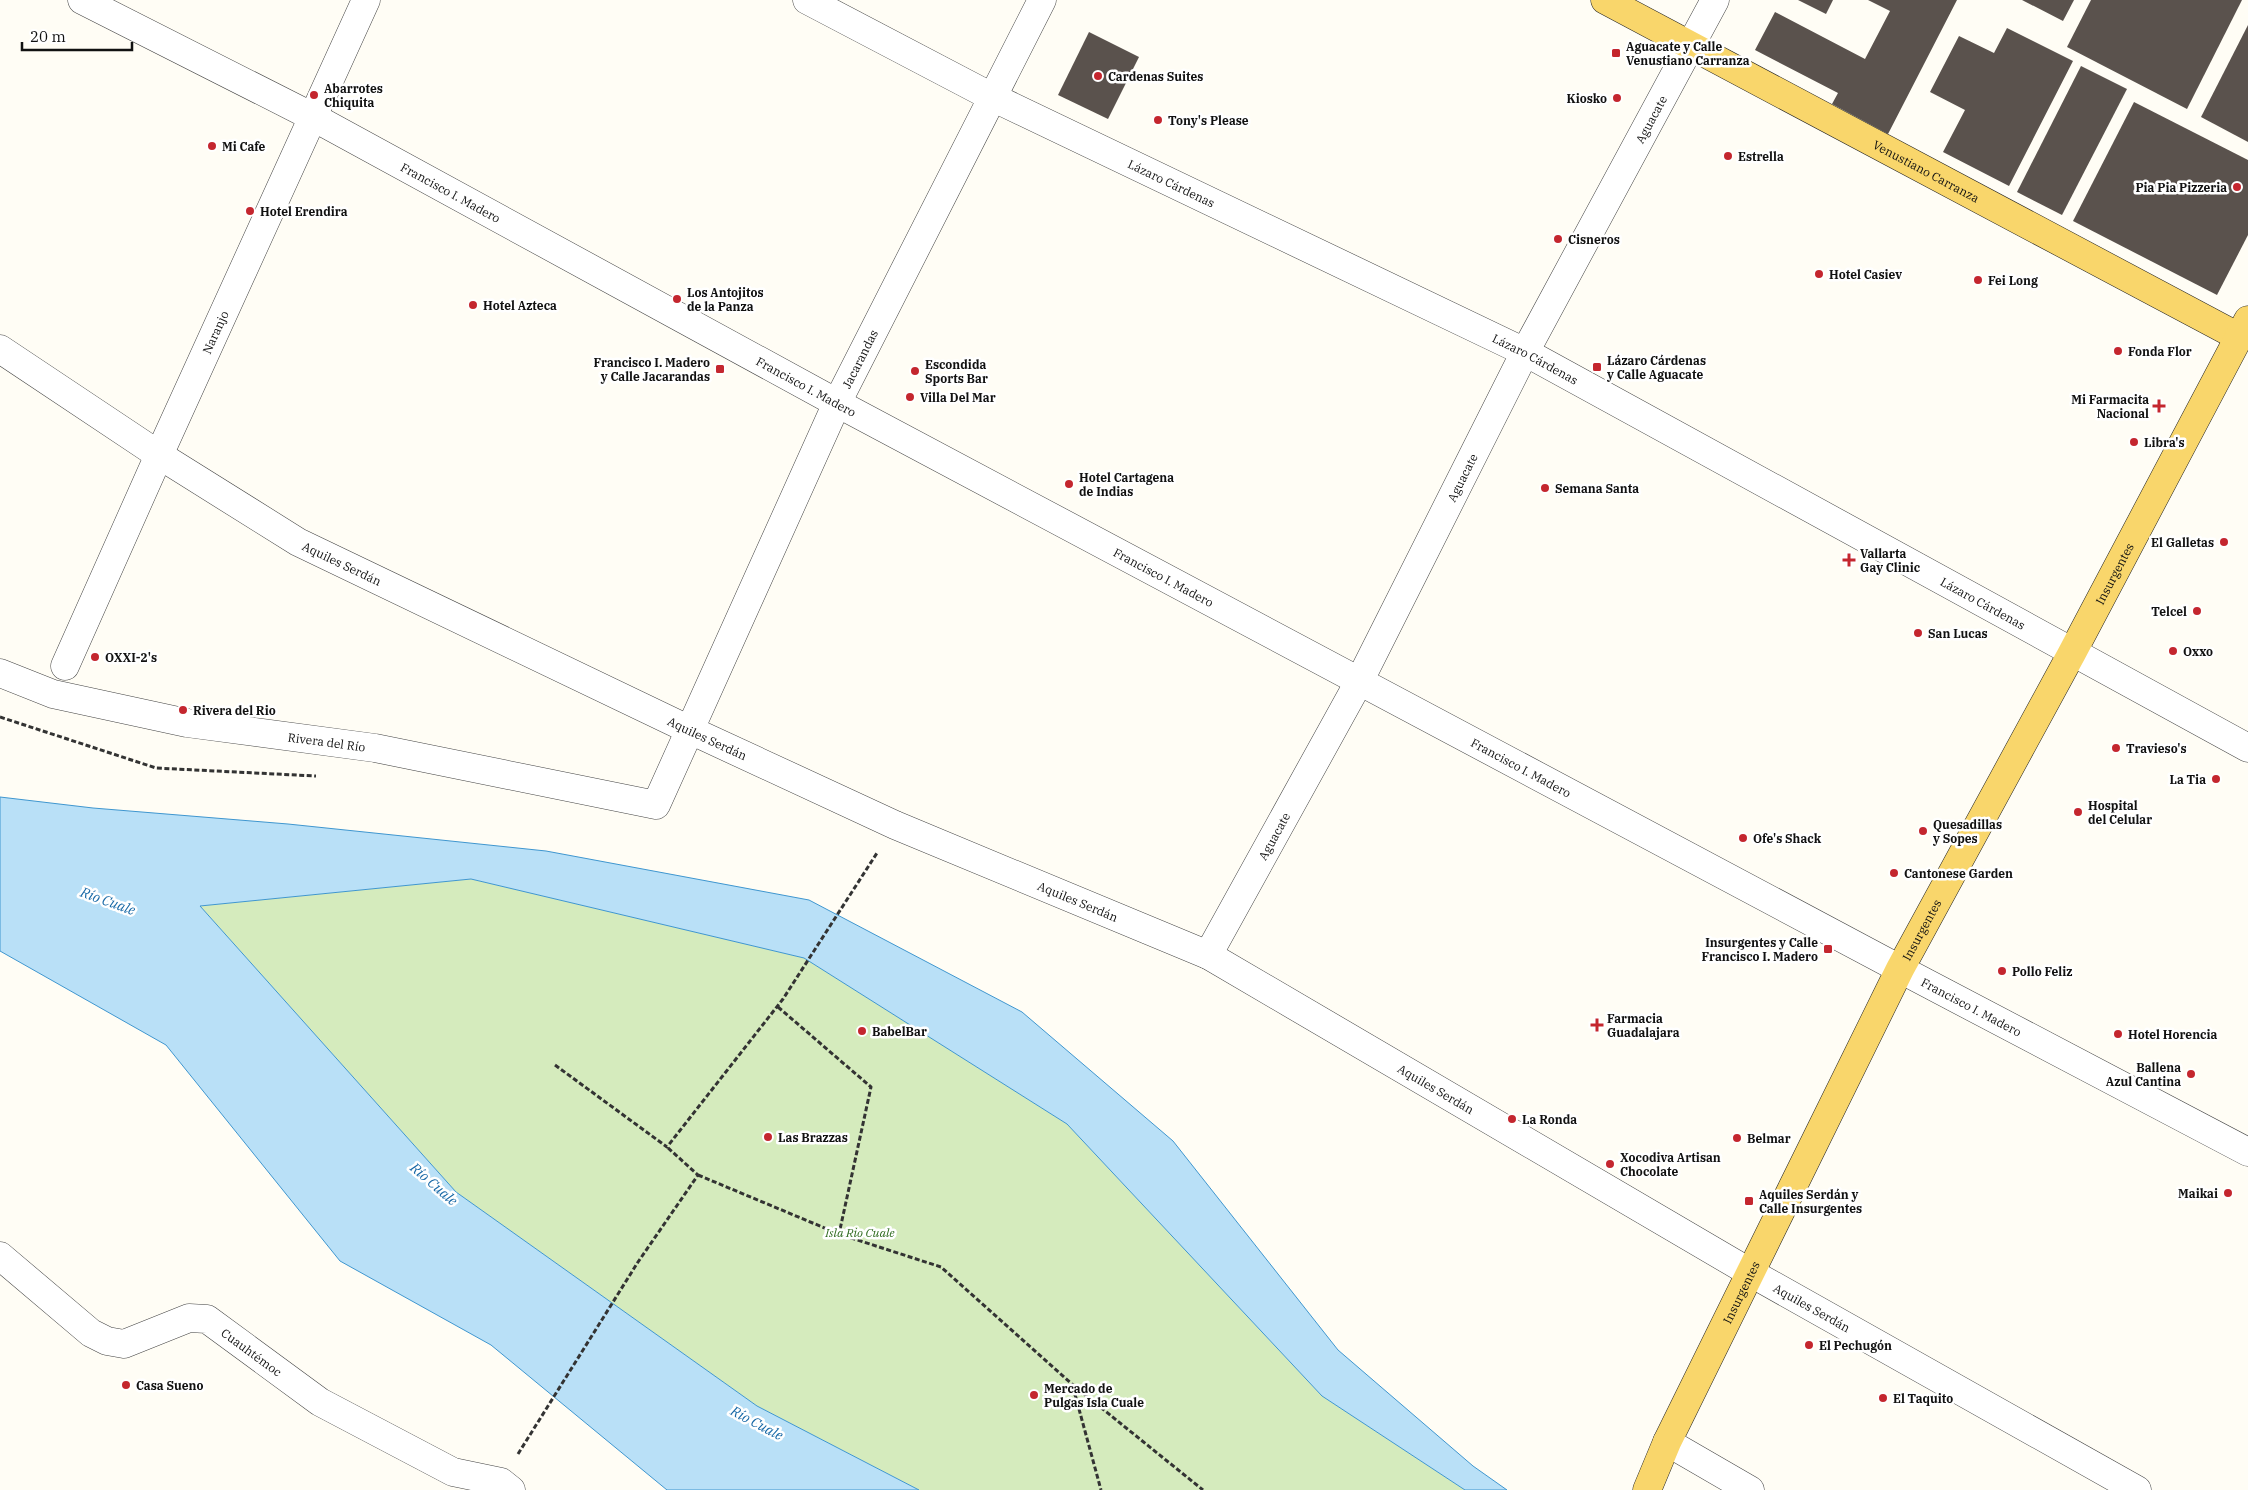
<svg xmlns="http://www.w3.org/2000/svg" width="2248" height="1490" font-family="'IBM Plex Serif',serif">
	<rect width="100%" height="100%" fill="#fffdf5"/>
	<polygon fill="#d5ebbd" points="471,879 804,958 1067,1124 1322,1396 1465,1490 919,1490 757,1406 456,1192 200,906"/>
	<polygon fill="#b9e0f7" stroke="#3f96cf" points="0,797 93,808 288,824 546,851 809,900 1022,1012 1173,1141 1338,1350 1473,1466 1507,1490 1465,1490 1322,1396 1067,1124 804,958 471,879 200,906 456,1192 757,1406 919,1490 667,1490 491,1345 340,1261 166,1045 0,951"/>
	<g fill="#5a524d">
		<polygon points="1798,0 1833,0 1826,14"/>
		<polygon points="1868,0 1957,0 1888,134 1832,104 1838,93 1755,50 1775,12 1865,59 1890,11"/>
		<polygon points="2022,0 2074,0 2063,21"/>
		<polygon points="2091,0 2242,0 2187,109 2067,47"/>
		<polygon points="2248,25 2248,142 2201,117"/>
		<polygon points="2007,28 2073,61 2009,186 1943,152 1965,110 1930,92 1959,36 1994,53"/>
		<polygon points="1089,32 1139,57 1108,119 1058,95"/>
		<polygon points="2081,66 2127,89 2062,215 2017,192"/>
		<polygon points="2134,102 2248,160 2248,235 2217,295 2073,221"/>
	</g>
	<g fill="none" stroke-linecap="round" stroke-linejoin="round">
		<defs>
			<g id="minor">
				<path id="s1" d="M82 0 313 117 837 403 1900 969 2248 1152"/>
				<path id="s2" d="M807 0 992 97 1525 352 2248 748"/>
				<path id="s3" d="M0 349 159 455 298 542 690 730 895 825 1208 955 1751 1273 2137 1490"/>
				<path id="s4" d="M65 666 159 455 366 0"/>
				<path id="s5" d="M0 673 53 694 187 723 375 748 656 805 837 403 1042 0"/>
				<path id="s6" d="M1208 955 1360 680 1525 352 1715 0"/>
				<path id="s7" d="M0 1256 91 1333 107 1341 124 1344 189 1318 207 1319 320 1402 453 1472 501 1482 511 1490"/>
				<polyline points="1667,1442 1750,1490"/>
			</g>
			<g id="major">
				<path id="s8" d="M1605 0 2239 337"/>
				<path id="s9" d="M1647 1490 1667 1442 1900 969 2072 653 2248 320"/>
			</g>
		</defs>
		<use href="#minor" stroke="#444" stroke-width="29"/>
		<use href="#major" stroke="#222" stroke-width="29"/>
		<g stroke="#333" stroke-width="3" stroke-dasharray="5 2.5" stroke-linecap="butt">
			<polyline points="0,717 156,768 316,776"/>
			<polyline points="778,1007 871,1087 839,1234"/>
			<polyline points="555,1065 667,1147 783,999 877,853"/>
			<polyline points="698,1175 839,1234 941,1267 1073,1385 1203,1490"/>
			<polyline points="1073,1387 1101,1490"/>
			<polyline points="518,1454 638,1262 698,1175 667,1147"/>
		</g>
		<use href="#minor" stroke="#fff" stroke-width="28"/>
		<use href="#major" stroke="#f9d66b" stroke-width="28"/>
	</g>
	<g fill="#c4262e" stroke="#fff" stroke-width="2">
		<rect x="1611" y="48" width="10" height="10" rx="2.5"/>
		<circle cx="1098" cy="76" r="5"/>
		<circle cx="314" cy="95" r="5"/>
		<circle cx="1617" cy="98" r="5"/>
		<circle cx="1158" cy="120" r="5"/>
		<circle cx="212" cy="146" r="5"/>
		<circle cx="1728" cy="156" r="5"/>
		<circle cx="2237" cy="187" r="5"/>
		<circle cx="250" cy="211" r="5"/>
		<circle cx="1558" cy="239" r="5"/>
		<circle cx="1819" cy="274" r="5"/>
		<circle cx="1978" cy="280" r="5"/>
		<circle cx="677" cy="299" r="5"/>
		<circle cx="473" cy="305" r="5"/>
		<circle cx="2118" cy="351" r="5"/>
		<rect x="1592" y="362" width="10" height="10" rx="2.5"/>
		<rect x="715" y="364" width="10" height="10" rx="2.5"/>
		<circle cx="915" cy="371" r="5"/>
		<circle cx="910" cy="397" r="5"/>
		<path d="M2156.5 398.5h5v5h5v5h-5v5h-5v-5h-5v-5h5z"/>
		<circle cx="2134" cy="442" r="5"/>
		<circle cx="1069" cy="484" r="5"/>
		<circle cx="1545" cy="488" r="5"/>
		<circle cx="2224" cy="542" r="5"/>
		<path d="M1846.5 552.5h5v5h5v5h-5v5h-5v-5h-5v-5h5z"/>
		<circle cx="2197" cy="611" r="5"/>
		<circle cx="1918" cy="633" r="5"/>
		<circle cx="2173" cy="651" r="5"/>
		<circle cx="95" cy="657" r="5"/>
		<circle cx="183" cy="710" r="5"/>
		<circle cx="2116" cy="748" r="5"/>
		<circle cx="2216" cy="779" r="5"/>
		<circle cx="2078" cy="812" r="5"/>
		<circle cx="1923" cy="831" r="5"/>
		<circle cx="1743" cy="838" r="5"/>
		<circle cx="1894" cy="873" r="5"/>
		<rect x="1823" y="944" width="10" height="10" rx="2.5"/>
		<circle cx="2002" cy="971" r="5"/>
		<path d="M1594.5 1017.5h5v5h5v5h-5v5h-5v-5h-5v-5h5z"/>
		<circle cx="862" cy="1031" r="5"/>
		<circle cx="2118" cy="1034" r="5"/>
		<circle cx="2191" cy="1074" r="5"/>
		<circle cx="1512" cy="1119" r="5"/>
		<circle cx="768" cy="1137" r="5"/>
		<circle cx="1737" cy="1138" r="5"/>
		<circle cx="1610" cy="1164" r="5"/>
		<circle cx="2228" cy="1193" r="5"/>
		<rect x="1744" y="1196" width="10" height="10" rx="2.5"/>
		<circle cx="1809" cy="1345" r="5"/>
		<circle cx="126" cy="1385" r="5"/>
		<circle cx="1034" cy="1395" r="5"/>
		<circle cx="1883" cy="1398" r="5"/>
	</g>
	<g text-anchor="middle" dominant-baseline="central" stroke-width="5" stroke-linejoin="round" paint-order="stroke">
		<g font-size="12" font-weight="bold" fill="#111" stroke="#fff" text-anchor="start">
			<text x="1626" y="46">Aguacate y Calle<tspan x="1626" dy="14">Venustiano Carranza</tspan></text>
			<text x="1108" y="76">Cardenas Suites</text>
			<text x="324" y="88">Abarrotes<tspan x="324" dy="14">Chiquita</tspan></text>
			<text x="1607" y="98" text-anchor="end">Kiosko</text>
			<text x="1168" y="120">Tony's Please</text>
			<text x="222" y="146">Mi Cafe</text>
			<text x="1738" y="156">Estrella</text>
			<text x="2227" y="187" text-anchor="end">Pia Pia Pizzeria</text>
			<text x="260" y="211">Hotel Erendira</text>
			<text x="1568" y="239">Cisneros</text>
			<text x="1829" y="274">Hotel Casiev</text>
			<text x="1988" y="280">Fei Long</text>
			<text x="687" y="292">Los Antojitos<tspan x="687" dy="14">de la Panza</tspan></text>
			<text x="483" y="305">Hotel Azteca</text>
			<text x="2128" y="351">Fonda Flor</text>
			<text x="1607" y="360">Lázaro Cárdenas<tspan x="1607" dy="14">y Calle Aguacate</tspan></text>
			<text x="710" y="362" text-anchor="end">Francisco I. Madero<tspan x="710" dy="14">y Calle Jacarandas</tspan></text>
			<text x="925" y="364">Escondida<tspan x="925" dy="14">Sports Bar</tspan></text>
			<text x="920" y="397">Villa Del Mar</text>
			<text x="2149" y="399" text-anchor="end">Mi Farmacita<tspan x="2149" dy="14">Nacional</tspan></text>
			<text x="2144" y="442">Libra's</text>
			<text x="1079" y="477">Hotel Cartagena<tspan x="1079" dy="14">de Indias</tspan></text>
			<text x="1555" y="488">Semana Santa</text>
			<text x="2214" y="542" text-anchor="end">El Galletas</text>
			<text x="1860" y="553">Vallarta<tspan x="1860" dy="14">Gay Clinic</tspan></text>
			<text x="2187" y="611" text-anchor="end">Telcel</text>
			<text x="1928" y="633">San Lucas</text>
			<text x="2183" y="651">Oxxo</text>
			<text x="105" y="657">OXXI-2's</text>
			<text x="193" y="710">Rivera del Rio</text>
			<text x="2126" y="748">Travieso's</text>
			<text x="2206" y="779" text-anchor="end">La Tia</text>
			<text x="2088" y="805">Hospital<tspan x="2088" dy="14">del Celular</tspan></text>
			<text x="1933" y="824">Quesadillas<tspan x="1933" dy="14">y Sopes</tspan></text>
			<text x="1753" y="838">Ofe's Shack</text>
			<text x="1904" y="873">Cantonese Garden</text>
			<text x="1818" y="942" text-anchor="end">Insurgentes y Calle<tspan x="1818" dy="14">Francisco I. Madero</tspan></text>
			<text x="2012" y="971">Pollo Feliz</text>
			<text x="1607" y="1018">Farmacia<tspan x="1607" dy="14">Guadalajara</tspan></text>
			<text x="872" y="1031">BabelBar</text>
			<text x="2128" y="1034">Hotel Horencia</text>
			<text x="2181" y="1067" text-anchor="end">Ballena<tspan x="2181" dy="14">Azul Cantina</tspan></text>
			<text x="1522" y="1119">La Ronda</text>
			<text x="778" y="1137">Las Brazzas</text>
			<text x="1747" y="1138">Belmar</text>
			<text x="1620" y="1157">Xocodiva Artisan<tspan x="1620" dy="14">Chocolate</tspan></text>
			<text x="2218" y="1193" text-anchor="end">Maikai</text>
			<text x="1759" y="1194">Aquiles Serdán y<tspan x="1759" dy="14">Calle Insurgentes</tspan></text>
			<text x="1819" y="1345">El Pechugón</text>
			<text x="136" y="1385">Casa Sueno</text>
			<text x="1044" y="1388">Mercado de<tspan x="1044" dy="14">Pulgas Isla Cuale</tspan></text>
			<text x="1893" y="1398">El Taquito</text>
		</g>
		<g font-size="12" fill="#111" stroke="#fff">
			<text stroke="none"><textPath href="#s6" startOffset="946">Aguacate</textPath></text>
			<text stroke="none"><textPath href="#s8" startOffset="364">Venustiano Carranza</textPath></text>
			<text stroke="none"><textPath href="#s2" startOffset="408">Lázaro Cárdenas</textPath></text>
			<text stroke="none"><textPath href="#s1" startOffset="416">Francisco I. Madero</textPath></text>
			<text stroke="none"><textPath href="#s4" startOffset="366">Naranjo</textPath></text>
			<text stroke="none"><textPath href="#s5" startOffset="1161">Jacarandas</textPath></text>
			<text stroke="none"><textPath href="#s2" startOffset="812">Lázaro Cárdenas</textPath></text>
			<text stroke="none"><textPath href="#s1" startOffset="821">Francisco I. Madero</textPath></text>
			<text stroke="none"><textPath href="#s6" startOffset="541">Aguacate</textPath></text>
			<text stroke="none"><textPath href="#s3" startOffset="404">Aquiles Serdán</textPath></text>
			<text stroke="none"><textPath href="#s9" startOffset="1029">Insurgentes</textPath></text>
			<text stroke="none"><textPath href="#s1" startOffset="1226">Francisco I. Madero</textPath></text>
			<text stroke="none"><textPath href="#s2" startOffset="1322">Lázaro Cárdenas</textPath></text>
			<text stroke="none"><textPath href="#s3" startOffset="809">Aquiles Serdán</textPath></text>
			<text stroke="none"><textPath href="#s5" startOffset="335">Rivera del Río</textPath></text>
			<text stroke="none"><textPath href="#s1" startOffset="1631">Francisco I. Madero</textPath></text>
			<text stroke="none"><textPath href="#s6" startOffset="136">Aguacate</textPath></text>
			<text stroke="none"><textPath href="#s3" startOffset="1214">Aquiles Serdán</textPath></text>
			<text stroke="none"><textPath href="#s9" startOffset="624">Insurgentes</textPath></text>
			<text stroke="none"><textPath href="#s1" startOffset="2141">Francisco I. Madero</textPath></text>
			<text stroke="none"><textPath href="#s3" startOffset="1619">Aquiles Serdán</textPath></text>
			<text stroke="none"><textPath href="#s9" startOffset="219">Insurgentes</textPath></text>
			<text stroke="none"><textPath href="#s3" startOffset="2054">Aquiles Serdán</textPath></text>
			<text stroke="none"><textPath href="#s7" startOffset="298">Cuauhtémoc</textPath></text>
		</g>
		<g font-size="12" font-style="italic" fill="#2f6b1f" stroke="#fff">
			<text x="860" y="1232">Isla Rio Cuale</text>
		</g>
		<g font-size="14" font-style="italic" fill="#1768a6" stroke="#fff">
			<text transform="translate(108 901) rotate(20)">Río Cuale</text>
			<text transform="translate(434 1184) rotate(41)">Río Cuale</text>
			<text transform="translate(757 1423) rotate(28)">Río Cuale</text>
		</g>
	</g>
	<path d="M22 42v8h110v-8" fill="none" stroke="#111111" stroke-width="2.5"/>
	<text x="30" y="42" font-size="15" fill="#111111" stroke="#ffffff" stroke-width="4" paint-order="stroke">20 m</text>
</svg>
